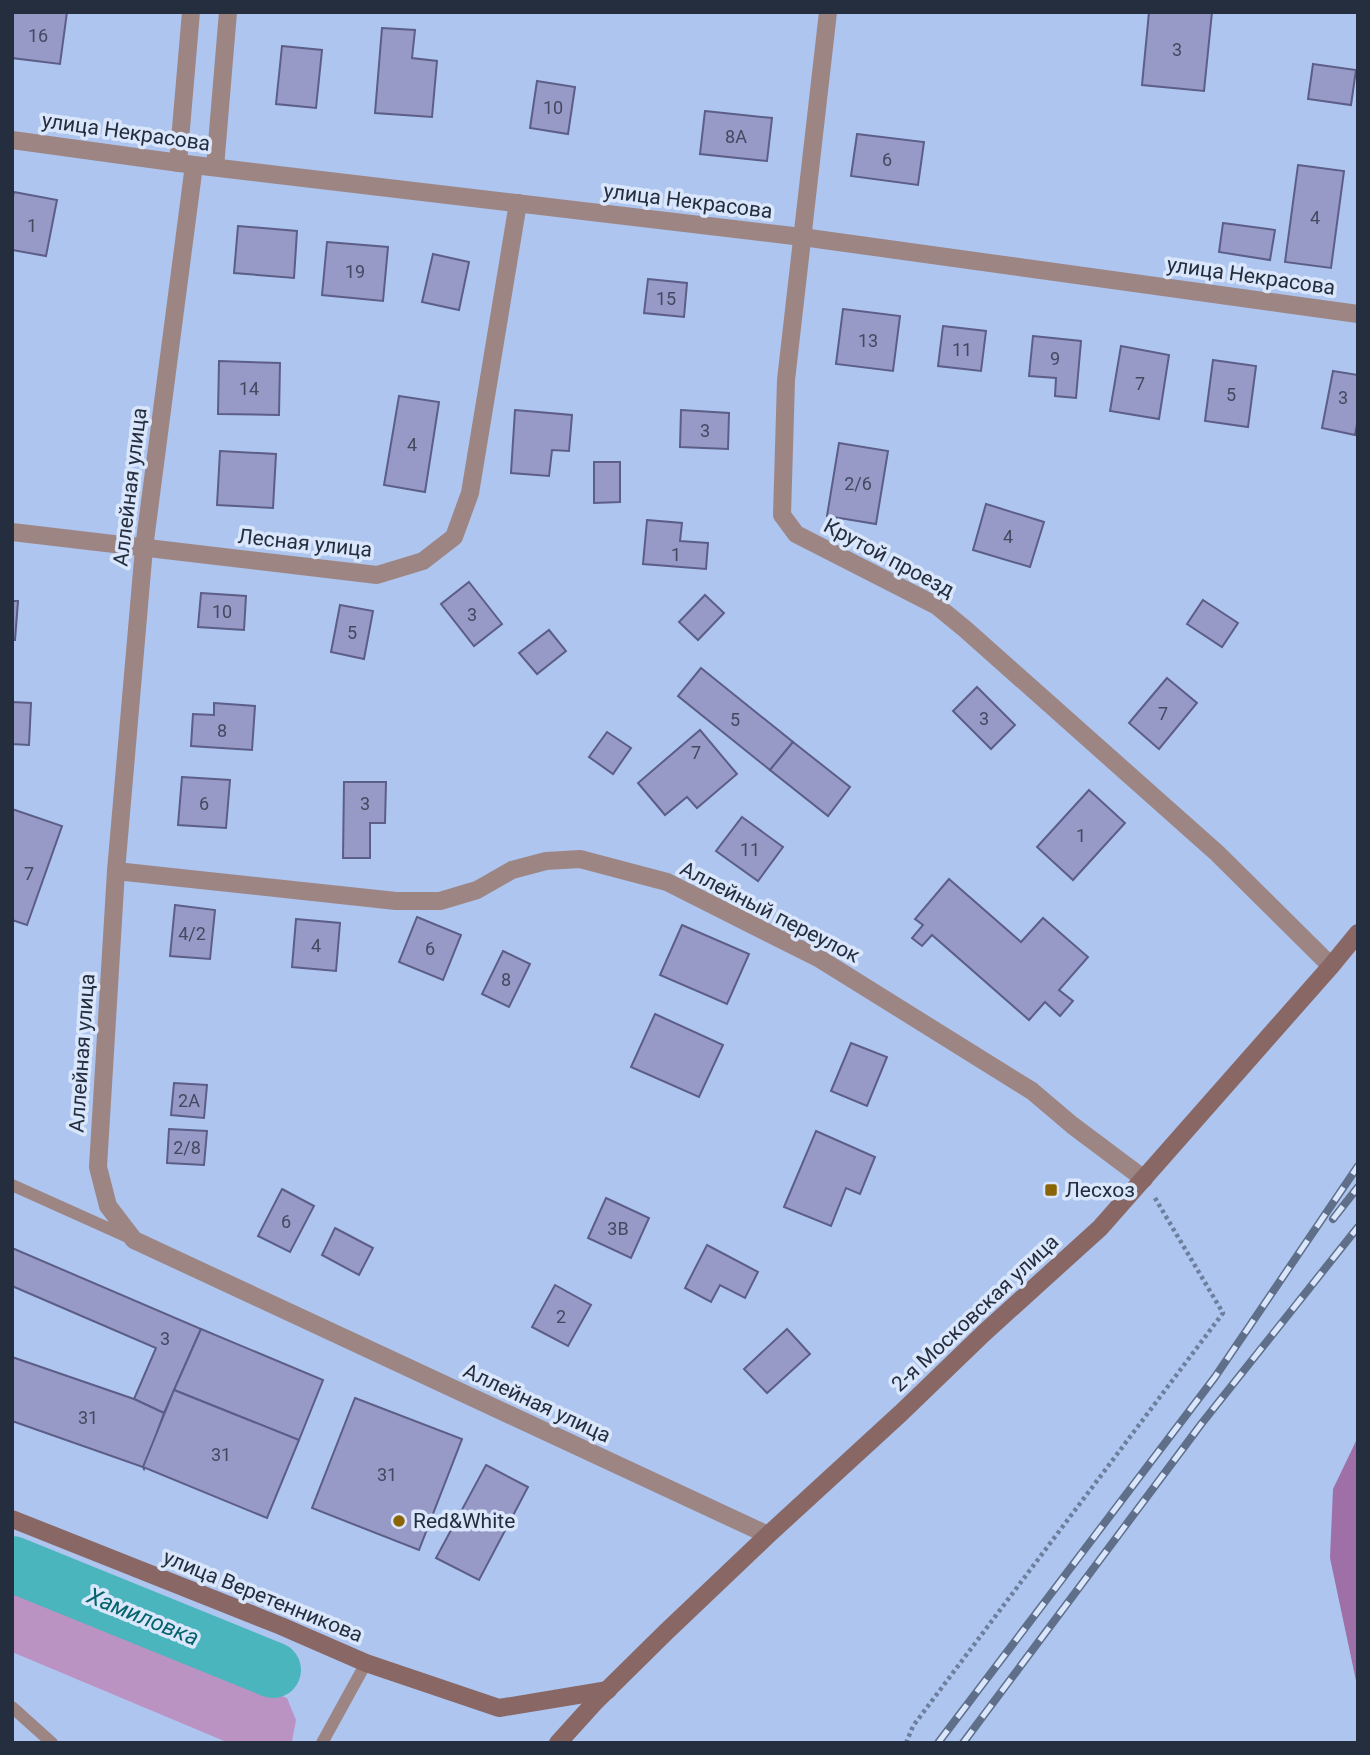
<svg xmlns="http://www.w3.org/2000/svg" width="1370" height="1755" font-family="Roboto,sans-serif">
	<rect width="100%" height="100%" fill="#adc5ef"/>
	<polygon fill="#bb93c2" points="12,1587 287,1698 296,1720 292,1741 289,1743 229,1743 12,1652"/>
	<polygon fill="#9f70a7" points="1358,1437 1358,1690 1330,1558 1333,1489"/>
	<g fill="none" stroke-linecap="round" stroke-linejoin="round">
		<polyline stroke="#4ab5bc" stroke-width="56" points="12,1564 273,1670"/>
	</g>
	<g fill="#979ac6" stroke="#5c5e87" stroke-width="2">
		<polygon points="12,12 67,12 60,64 12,58"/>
		<polygon points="1149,12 1212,12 1204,91 1142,85"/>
		<polygon points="382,28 415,30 412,58 437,61 432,117 375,113"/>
		<polygon points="282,46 322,50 316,108 276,104"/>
		<polygon points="1313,64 1356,70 1351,105 1308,99"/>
		<polygon points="537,81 575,87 568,134 530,128"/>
		<polygon points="705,111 772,118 767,161 700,154"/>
		<polygon points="857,134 924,142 918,185 851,176"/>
		<polygon points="1298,165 1344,171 1331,268 1285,262"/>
		<polygon points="14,192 57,200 46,256 12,250 12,201"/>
		<polygon points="1223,223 1275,230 1270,260 1219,252"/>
		<polygon points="238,226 297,231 294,278 234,273"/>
		<polygon points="327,242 388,247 383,301 322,295"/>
		<polygon points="433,254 469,262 459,310 422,302"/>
		<polygon points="648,279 687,283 684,317 644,313"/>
		<polygon points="843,309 900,316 893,371 836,364"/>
		<polygon points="943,326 986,331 981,371 938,366"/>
		<polygon points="1033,336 1081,341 1076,398 1055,396 1056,378 1029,376"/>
		<polygon points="1121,346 1169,355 1159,419 1110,411"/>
		<polygon points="1213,360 1256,366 1248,427 1205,421"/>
		<polygon points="219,361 280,363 279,415 218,414"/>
		<polygon points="1333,371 1358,375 1358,419 1355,435 1322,428"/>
		<polygon points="399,396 439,402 425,492 384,485"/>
		<polygon points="515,410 572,415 569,451 552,450 549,476 511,473"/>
		<polygon points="681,410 729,413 728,449 680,447"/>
		<polygon points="839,443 888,451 876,524 827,516"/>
		<polygon points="220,451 276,454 273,508 217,505"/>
		<polygon points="594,462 620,462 620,502 594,503"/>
		<polygon points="986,504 1044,522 1030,567 973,550"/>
		<polygon points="647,520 682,523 680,541 708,543 706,569 643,564"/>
		<polygon points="469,582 502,624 474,646 441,604"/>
		<polygon points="201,593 246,596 244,630 198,627"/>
		<polygon points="705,595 724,613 698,640 679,622"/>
		<polygon points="1203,600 1238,623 1222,647 1187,624"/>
		<polygon points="12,601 18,601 15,640 12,640"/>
		<polygon points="340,605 373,611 364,659 331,652"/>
		<polygon points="549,630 566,651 537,674 519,653"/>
		<polygon points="701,668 793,742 770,770 678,696"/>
		<polygon points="1167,678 1197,703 1159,749 1129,723"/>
		<polygon points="977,687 1015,725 991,749 953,711"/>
		<polygon points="12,702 31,703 29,745 12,744"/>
		<polygon points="214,703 255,706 252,750 191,746 193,714 214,715"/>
		<polygon points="700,730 737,774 697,808 687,797 665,815 638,783"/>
		<polygon points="607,732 631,748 613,774 589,757"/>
		<polygon points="793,742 850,787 828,816 770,770"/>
		<polygon points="182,777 230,780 226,828 178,825"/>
		<polygon points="344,782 386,782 385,823 370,823 370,858 343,858"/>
		<polygon points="1089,790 1125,823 1073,880 1037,847"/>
		<polygon points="12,809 62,826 27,925 12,920"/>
		<polygon points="742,817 783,847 758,881 716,851"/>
		<polygon points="949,879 1021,942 1043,918 1088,957 1059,990 1073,1001 1060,1016 1045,1002 1029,1020 932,935 922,946 912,938 923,925 915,919"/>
		<polygon points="175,905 215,910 210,959 170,956"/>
		<polygon points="417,917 461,935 443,980 399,962"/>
		<polygon points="296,919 340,923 336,971 292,967"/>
		<polygon points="682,925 749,954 727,1004 660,975"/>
		<polygon points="503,951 530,964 509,1007 482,994"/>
		<polygon points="655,1014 723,1045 699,1097 631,1067"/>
		<polygon points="851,1043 887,1057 867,1106 831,1091"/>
		<polygon points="174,1083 207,1085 204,1118 171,1115"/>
		<polygon points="169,1129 207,1131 204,1165 167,1163"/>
		<polygon points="816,1131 875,1157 860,1194 846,1188 831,1226 784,1207"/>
		<polygon points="282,1189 314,1206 290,1252 258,1236"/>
		<polygon points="606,1198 649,1218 631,1258 588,1238"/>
		<polygon points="335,1228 373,1248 359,1275 322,1255"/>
		<polygon points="707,1245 758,1272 745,1298 720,1285 711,1302 685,1288"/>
		<polygon points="12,1248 201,1329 164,1413 134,1399 156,1348 12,1286"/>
		<polygon points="555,1285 591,1305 568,1346 532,1327"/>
		<polygon points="201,1329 323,1380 299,1440 174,1390"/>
		<polygon points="787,1329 810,1354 767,1393 744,1369"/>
		<polygon points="12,1357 134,1399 164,1413 144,1469 143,1467 12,1421"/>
		<polygon points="174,1390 299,1440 267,1518 143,1467"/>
		<polygon points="355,1398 462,1439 419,1550 312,1508"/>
		<polygon points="486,1465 528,1487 479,1580 436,1558"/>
	</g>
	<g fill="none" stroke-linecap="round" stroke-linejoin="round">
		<polyline stroke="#6e7f9d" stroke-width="4.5" stroke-dasharray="3.5 3.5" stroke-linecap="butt" points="906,1743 913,1726 1223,1313 1155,1198"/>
		<g stroke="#9d8584" stroke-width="12">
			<polyline points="12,1185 130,1238"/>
			<polyline points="12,1707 52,1743"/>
			<polyline points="322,1743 366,1663"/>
		</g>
		<g stroke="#9d8584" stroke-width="18">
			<polyline points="828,12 786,380 782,515 796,534 937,606 965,629 1217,853 1331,966"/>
			<polyline points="12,140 194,165 802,237 1358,314"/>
			<polyline points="178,163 191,12"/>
			<polyline points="194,165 144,548 116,871 98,1167 108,1206 134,1240 768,1535"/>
			<polyline points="215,167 228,12"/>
			<polyline points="12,532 377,575 423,561 454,537 470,493 518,203"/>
			<polyline points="116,871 396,901 440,901 477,890 512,870 546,861 580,859 667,882 820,959 1032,1091 1072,1125 1144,1179"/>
		</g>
		<g stroke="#896765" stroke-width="18">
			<polyline points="12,1519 281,1626 366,1663 499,1708 608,1690"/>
			<polyline points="558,1743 596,1701 666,1632 768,1535 901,1413 984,1333 1100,1228 1331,966 1358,933"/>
		</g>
		<defs>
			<g id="rail">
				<polyline points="1333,1219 1358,1187"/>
				<polyline points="938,1743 1215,1377 1358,1166"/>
				<polyline points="963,1743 1202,1423 1358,1227"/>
			</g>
		</defs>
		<use href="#rail" stroke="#5f6f8a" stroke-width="8"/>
		<use href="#rail" stroke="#d9e6fb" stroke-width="5" stroke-dasharray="16" stroke-linecap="butt"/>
	</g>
	<g fill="#8b6405" stroke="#d9e6fb" stroke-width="2.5">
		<rect x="1044" y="1183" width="14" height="14" rx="3.5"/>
		<circle cx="399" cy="1521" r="7"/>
	</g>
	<g text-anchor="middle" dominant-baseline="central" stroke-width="7" stroke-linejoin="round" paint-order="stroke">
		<g font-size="18" fill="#424960">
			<text x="38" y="35">16</text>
			<text x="1177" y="49">3</text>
			<text x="553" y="107">10</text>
			<text x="736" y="136">8А</text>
			<text x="887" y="159">6</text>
			<text x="1315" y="217">4</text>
			<text x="32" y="225">1</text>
			<text x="355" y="271">19</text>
			<text x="666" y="298">15</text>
			<text x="868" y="340">13</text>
			<text x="962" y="349">11</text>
			<text x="1055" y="358">9</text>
			<text x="1140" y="383">7</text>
			<text x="249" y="388">14</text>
			<text x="1231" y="394">5</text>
			<text x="1343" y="397">3</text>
			<text x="705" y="430">3</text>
			<text x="412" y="444">4</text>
			<text x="858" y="483">2/6</text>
			<text x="1008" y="536">4</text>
			<text x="676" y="554">1</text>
			<text x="222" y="611">10</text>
			<text x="472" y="614">3</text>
			<text x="352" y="632">5</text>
			<text x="1163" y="713">7</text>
			<text x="984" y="718">3</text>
			<text x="735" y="719">5</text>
			<text x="222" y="730">8</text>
			<text x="696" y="752">7</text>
			<text x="204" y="803">6</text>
			<text x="365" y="803">3</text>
			<text x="1081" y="835">1</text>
			<text x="750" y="849">11</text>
			<text x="29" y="873">7</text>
			<text x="192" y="933">4/2</text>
			<text x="316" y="945">4</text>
			<text x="430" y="948">6</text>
			<text x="506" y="979">8</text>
			<text x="189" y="1100">2А</text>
			<text x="187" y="1147">2/8</text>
			<text x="286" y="1221">6</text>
			<text x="618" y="1228">3В</text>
			<text x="561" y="1316">2</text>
			<text x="165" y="1338">3</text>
			<text x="88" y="1417">31</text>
			<text x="221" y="1454">31</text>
			<text x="387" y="1474">31</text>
		</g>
		<g font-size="21" fill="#252e3e" stroke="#d9e6fb">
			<text transform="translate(126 132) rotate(8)">улица Некрасова</text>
			<text transform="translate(688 201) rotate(7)">улица Некрасова</text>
			<text transform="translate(1251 276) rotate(8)">улица Некрасова</text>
			<text transform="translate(130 487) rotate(-83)">Аллейная улица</text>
			<text transform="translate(305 543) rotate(6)">Лесная улица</text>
			<text transform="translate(889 558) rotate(28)">Крутой проезд</text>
			<text transform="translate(770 912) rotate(27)">Аллейный переулок</text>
			<text transform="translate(82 1053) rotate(-86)">Аллейная улица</text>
			<text transform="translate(975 1313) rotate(-43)">2-я Московская улица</text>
			<text transform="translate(537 1403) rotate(25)">Аллейная улица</text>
			<text transform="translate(263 1596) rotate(22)">улица Веретенникова</text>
		</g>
		<g font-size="21" fill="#252e3e" stroke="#d9e6fb" text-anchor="start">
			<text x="1065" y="1190">Лесхоз</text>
			<text x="413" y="1521">Red&amp;White</text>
		</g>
		<g font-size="23" font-style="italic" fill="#056469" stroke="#d9e6fb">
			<text transform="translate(143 1617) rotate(22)">Хамиловка</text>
		</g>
	</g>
	<rect width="1370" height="1755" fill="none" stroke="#252e3e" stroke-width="28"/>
</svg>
